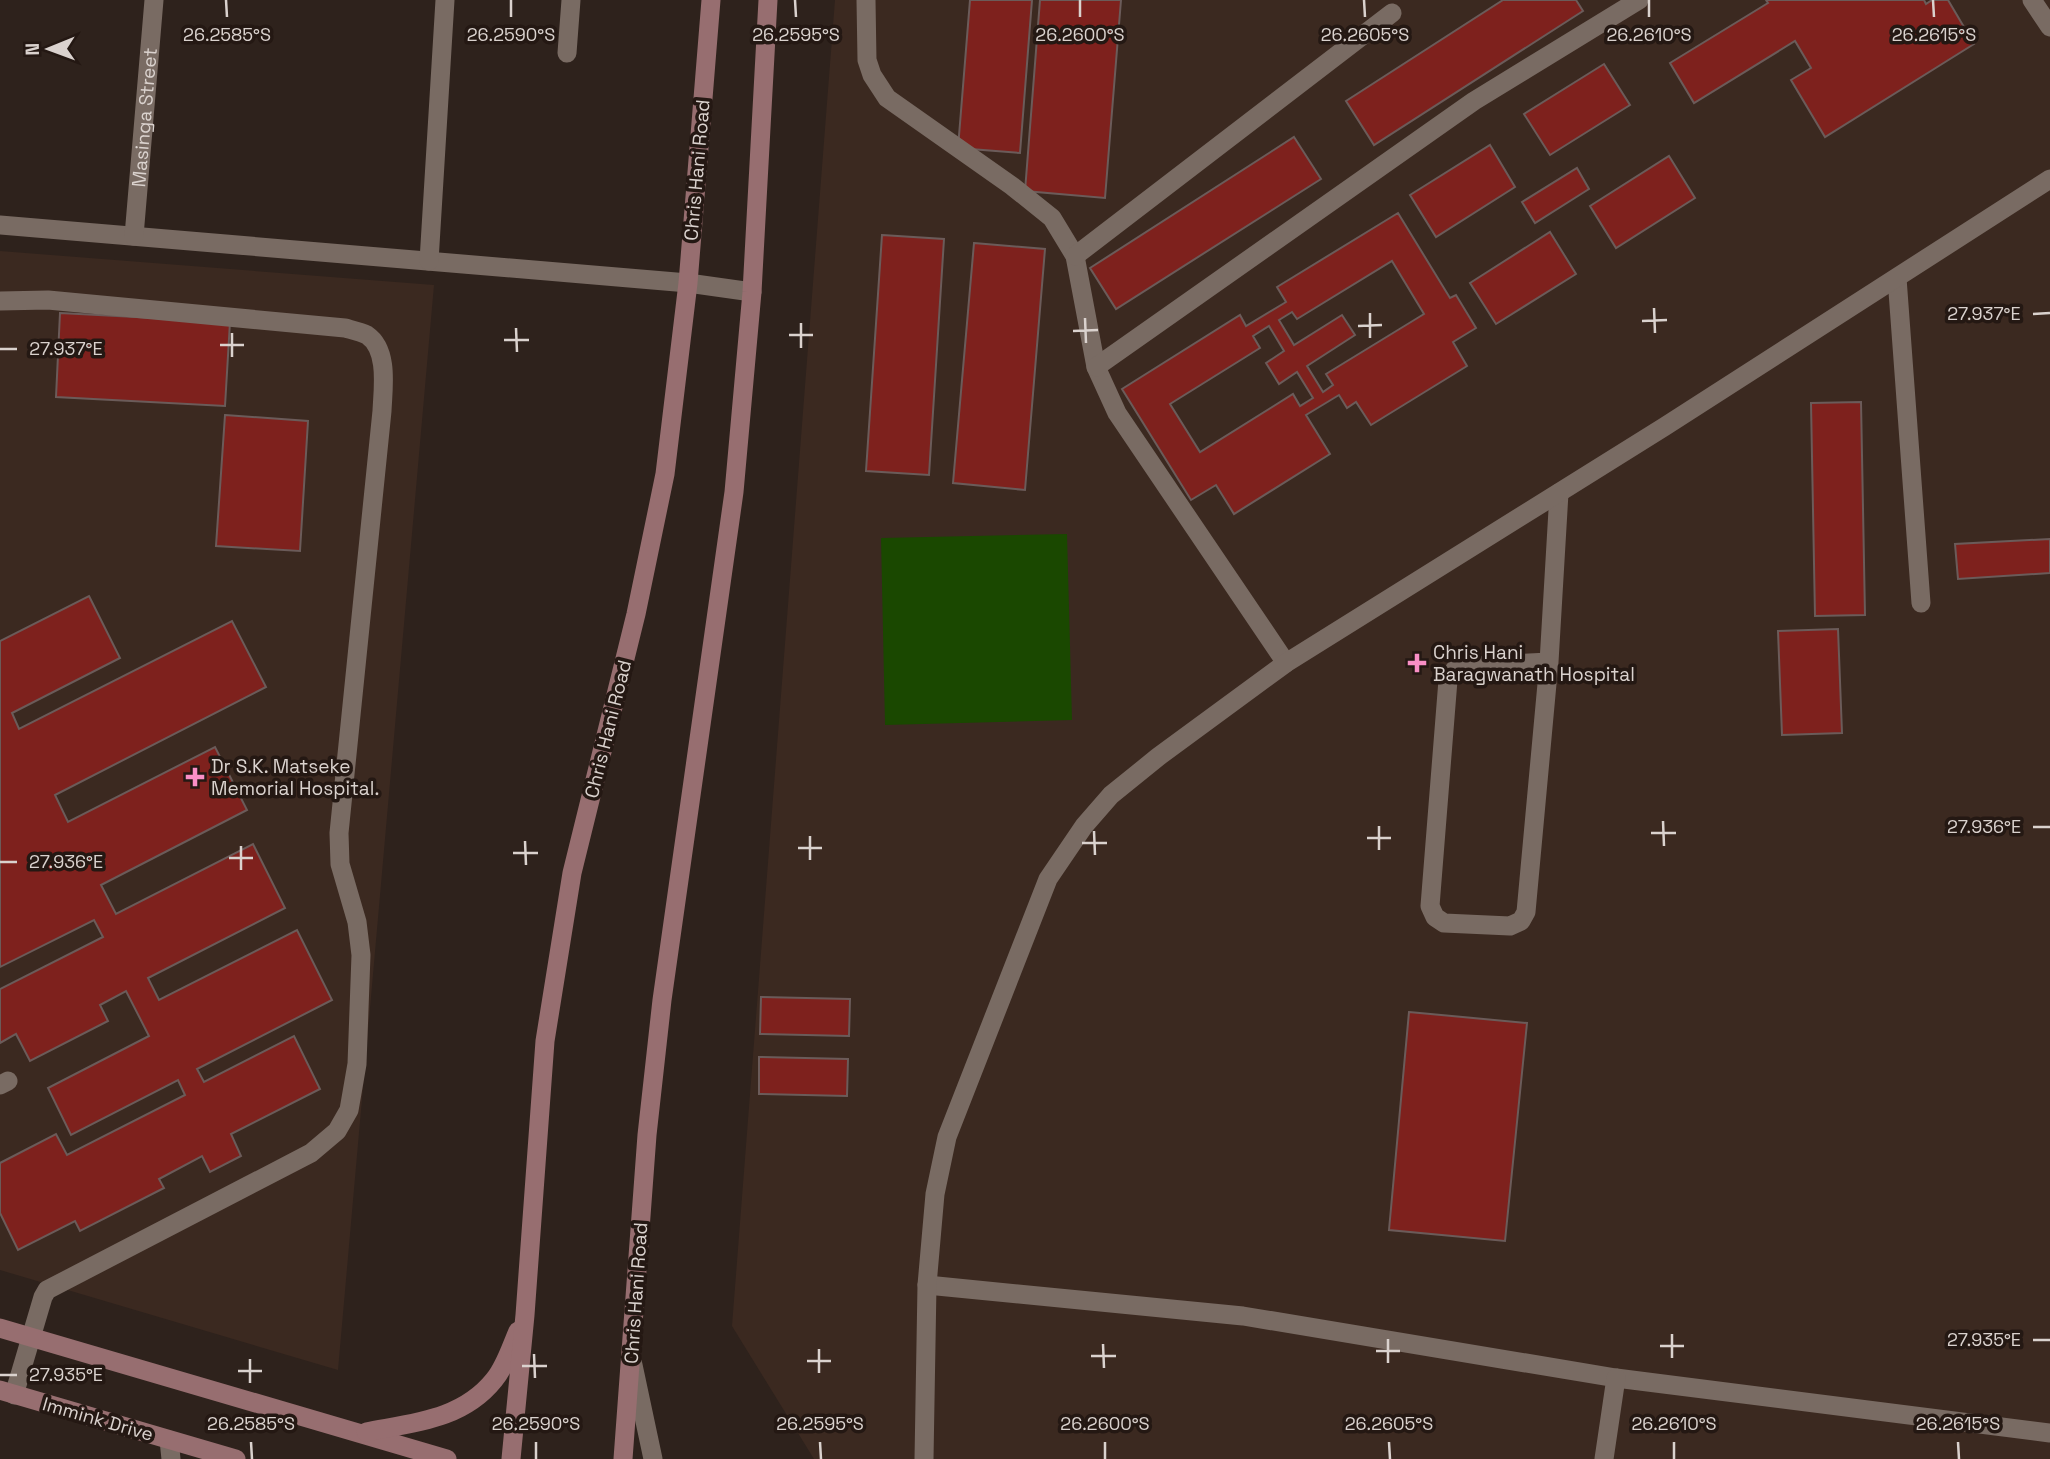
<svg xmlns="http://www.w3.org/2000/svg" width="2050" height="1459" font-family="'Space Grotesk',sans-serif">
	<rect width="100%" height="100%" fill="#2e221c"/>
	<g fill="#3b2920">
		<polygon points="835,0 2050,0 2050,1459 814,1459 732,1326"/>
		<polygon points="0,251 434,285 338,1370 0,1270"/>
	</g>
	<polygon fill="#1a4800" points="1067,534 1072,720 885,725 881,538"/>
	<g fill="#7e211d" stroke="#6b5b59" stroke-width="2" fill-rule="evenodd">
		<polygon points="970,0 1032,0 1020,153 958,148"/>
		<polygon points="1040,0 1121,0 1105,198 1025,191"/>
		<polygon points="1503,0 1576,0 1583,11 1374,145 1346,101"/>
		<polygon points="1766,0 1924,0 1926,4 1932,0 1948,0 1974,44 1825,137 1791,80 1811,68 1795,41 1694,103 1670,63 1768,3"/>
		<polygon points="1604,64 1630,105 1550,155 1524,114"/>
		<polygon points="1294,137 1321,179 1116,309 1090,268"/>
		<polygon points="1490,145 1515,187 1436,237 1410,195"/>
		<polygon points="1669,156 1695,198 1616,248 1590,206"/>
		<polygon points="1577,168 1589,189 1535,223 1522,202"/>
		<path d="M1398 213 1450 298 1456 295 1476 328 1453 342 1467 366 1371 425 1356 402 1347 408 1339 395 1306 415 1330 454 1234 514 1216 485 1191 500 1122 389 1240 315 1246 326 1286 302 1277 287ZM1392 261 1424 314 1326 374 1333 385 1323 392 1307 366 1355 335 1342 315 1294 345 1279 320 1292 312 1297 319ZM1269 326 1284 351 1266 363 1279 384 1297 372 1313 398 1300 406 1293 394 1200 452 1170 404 1260 348 1253 336Z"/>
		<polygon points="1550,232 1576,274 1496,324 1470,283"/>
		<polygon points="882,235 944,239 929,475 866,471"/>
		<polygon points="974,243 1045,249 1025,490 953,483"/>
		<polygon points="60,313 230,322 225,406 56,397"/>
		<polygon points="1861,402 1865,615 1815,616 1811,403"/>
		<polygon points="225,415 308,421 300,551 216,546"/>
		<polygon points="2050,539 2050,573 1958,579 1955,544"/>
		<polygon points="89,596 120,658 12,713 19,729 232,621 266,687 55,795 68,822 215,747 247,810 101,885 116,914 253,844 285,908 148,978 159,1000 297,930 332,1000 197,1069 204,1082 294,1036 320,1089 231,1134 241,1156 210,1172 202,1156 159,1179 164,1188 80,1231 75,1221 18,1250 0,1213 0,1163 56,1134 67,1155 185,1095 178,1080 71,1135 48,1088 149,1036 126,991 100,1005 108,1021 30,1061 16,1034 0,1043 0,989 103,937 94,920 0,967 0,641"/>
		<polygon points="1838,629 1842,733 1782,735 1778,631"/>
		<polygon points="761,997 850,999 849,1036 760,1034"/>
		<polygon points="1409,1012 1527,1023 1505,1241 1389,1230"/>
		<polygon points="759,1057 848,1059 847,1096 759,1094"/>
	</g>
	<g fill="none" stroke-linecap="round" stroke-linejoin="round">
		<g stroke="#796b63" stroke-width="19">
			<polyline points="866,0 867,60 872,75 887,98 1012,186 1052,218 1075,256 1096,367 1117,413 1286,663"/>
			<polyline points="2032,0 2050,27"/>
			<polyline points="567,53 571,0"/>
			<polyline points="1075,256 1392,13"/>
			<polyline points="1897,278 1921,603"/>
			<path d="M0 301 48 300 345 328C352 330 361 332 367 335 389 350 383 388 382 411L339 833 340 864 357 922 361 955 357 1064 349 1110 337 1131 311 1153 47 1290 43 1297 14 1395"/>
			<polyline points="1096,367 1474,101 1639,0"/>
			<polyline points="1549,662 1469,666 1455,669 1448,680 1430,906 1435,917 1444,923 1510,926 1521,921 1526,912 1549,662 1559,493"/>
			<polyline points="0,1085 8,1081"/>
			<polyline points="927,1285 1243,1316 1616,1378 2050,1433"/>
			<polyline points="633,1365 653,1459"/>
			<polyline points="169,1440 171,1459"/>
			<polyline points="924,1459 927,1285 935,1194 947,1137 1048,879 1084,826 1111,795 1158,757 1286,663 1664,427 2050,179"/>
			<polyline points="1604,1459 1616,1378"/>
		</g>
		<g stroke="#796b63" stroke-width="19">
			<polyline points="0,225 688,283 752,292"/>
			<path id="s1" d="M134 236 154 0"/>
			<polyline points="429,261 445,0"/>
		</g>
		<g stroke="#976e70" stroke-width="19">
			<polyline points="0,1328 447,1459"/>
			<polyline points="0,1390 236,1459"/>
			<path d="M366 1432C412 1423 462 1420 494 1380 505 1367 511 1347 518 1331"/>
			<polyline points="511,1459 525,1315 545,1041 572,873 636,614 665,474 688,283 711,0"/>
			<polyline points="623,1459 647,1135 662,1000 734,492 752,292 768,0"/>
		</g>
	</g>
	<path fill="none" stroke="#dad2ce" stroke-width="2.5" d="M226 0 227 17M511 0V17M795 0 796 17M1080 0V17M1364 0 1365 17M1649 0V17M1933 0 1934 17M1654 308 1655 333M1370 313V338M2033 314 2050 313M1085 318 1086 343M1642 321 1667 320M801 323V348M1358 326 1382 325M516 328 517 352M1073 331 1098 330M232 333V357M789 335H813M504 340H529M220 345H244M0 349H17M1663 821 1664 846M1379 826V850M2033 827H2050M1094 831 1095 855M1651 833H1676M810 836V860M1367 838H1391M525 841 526 865M1082 843H1107M241 846V870M798 848H822M513 853H538M229 858H253M0 862H17M1672 1334V1358M1388 1339V1363M2033 1340H2050M1103 1344 1104 1368M1660 1346H1684M819 1349V1373M1376 1351H1400M534 1354 535 1378M1091 1356H1116M250 1359V1383M807 1361H831M522 1366H547M238 1371H262M0 1375H17M251 1442 252 1459M536 1442V1459M820 1442 821 1459M1105 1442V1459M1389 1442 1390 1459M1674 1442V1459M1958 1442 1959 1459"/>
	<g fill="#fa8fc6" stroke="#241813" stroke-width="2.5">
		<path d="M1413.5 652.5h7v7h7v7h-7v7h-7v-7h-7v-7h7z"/>
		<path d="M191.5 766.5h7v7h7v7h-7v7h-7v-7h-7v-7h7z"/>
	</g>
	<g text-anchor="middle" dominant-baseline="central" stroke-width="7" stroke-linejoin="round" paint-order="stroke">
		<g font-size="19" fill="#dad2ce" stroke="#241813">
			<text stroke="none"><textPath href="#s1" startOffset="119">Masinga Street</textPath></text>
			<text transform="translate(697 170) rotate(-85)">Chris Hani Road</text>
			<text transform="translate(608 729) rotate(-76)">Chris Hani Road</text>
			<text transform="translate(636 1293) rotate(-86)">Chris Hani Road</text>
			<text transform="translate(98 1419) rotate(16)">Immink Drive</text>
		</g>
		<g font-size="19" fill="#dad2ce" stroke="#241813" text-anchor="start">
			<text x="1433" y="652">Chris Hani<tspan x="1433" dy="22">Baragwanath Hospital</tspan></text>
			<text x="211" y="766">Dr S.K. Matseke<tspan x="211" dy="22">Memorial Hospital.</tspan></text>
		</g>
	</g>
	<g font-size="18" text-anchor="middle" fill="#dad2ce" stroke="#241813" stroke-width="7" stroke-linejoin="round" paint-order="stroke">
		<text x="227" y="41">26.2585°S</text>
		<text x="511" y="41">26.2590°S</text>
		<text x="796" y="41">26.2595°S</text>
		<text x="1080" y="41">26.2600°S</text>
		<text x="1365" y="41">26.2605°S</text>
		<text x="1649" y="41">26.2610°S</text>
		<text x="1934" y="41">26.2615°S</text>
		<text x="1984" y="320">27.937°E</text>
		<text x="66" y="355">27.937°E</text>
		<text x="1984" y="833">27.936°E</text>
		<text x="66" y="868">27.936°E</text>
		<text x="1984" y="1346">27.935°E</text>
		<text x="66" y="1381">27.935°E</text>
		<text x="251" y="1430">26.2585°S</text>
		<text x="536" y="1430">26.2590°S</text>
		<text x="820" y="1430">26.2595°S</text>
		<text x="1105" y="1430">26.2600°S</text>
		<text x="1389" y="1430">26.2605°S</text>
		<text x="1674" y="1430">26.2610°S</text>
		<text x="1958" y="1430">26.2615°S</text>
	</g>
	<g transform="translate(49 49) rotate(269)" stroke="#241813" stroke-width="5" paint-order="stroke">
	<path d="M0-5L12 26L0 18L-12 26Z" fill="#dad2ce"/>
	<text y="-10" font-size="19" font-weight="bold" text-anchor="middle" fill="#dad2ce">N</text>
	</g>
</svg>
